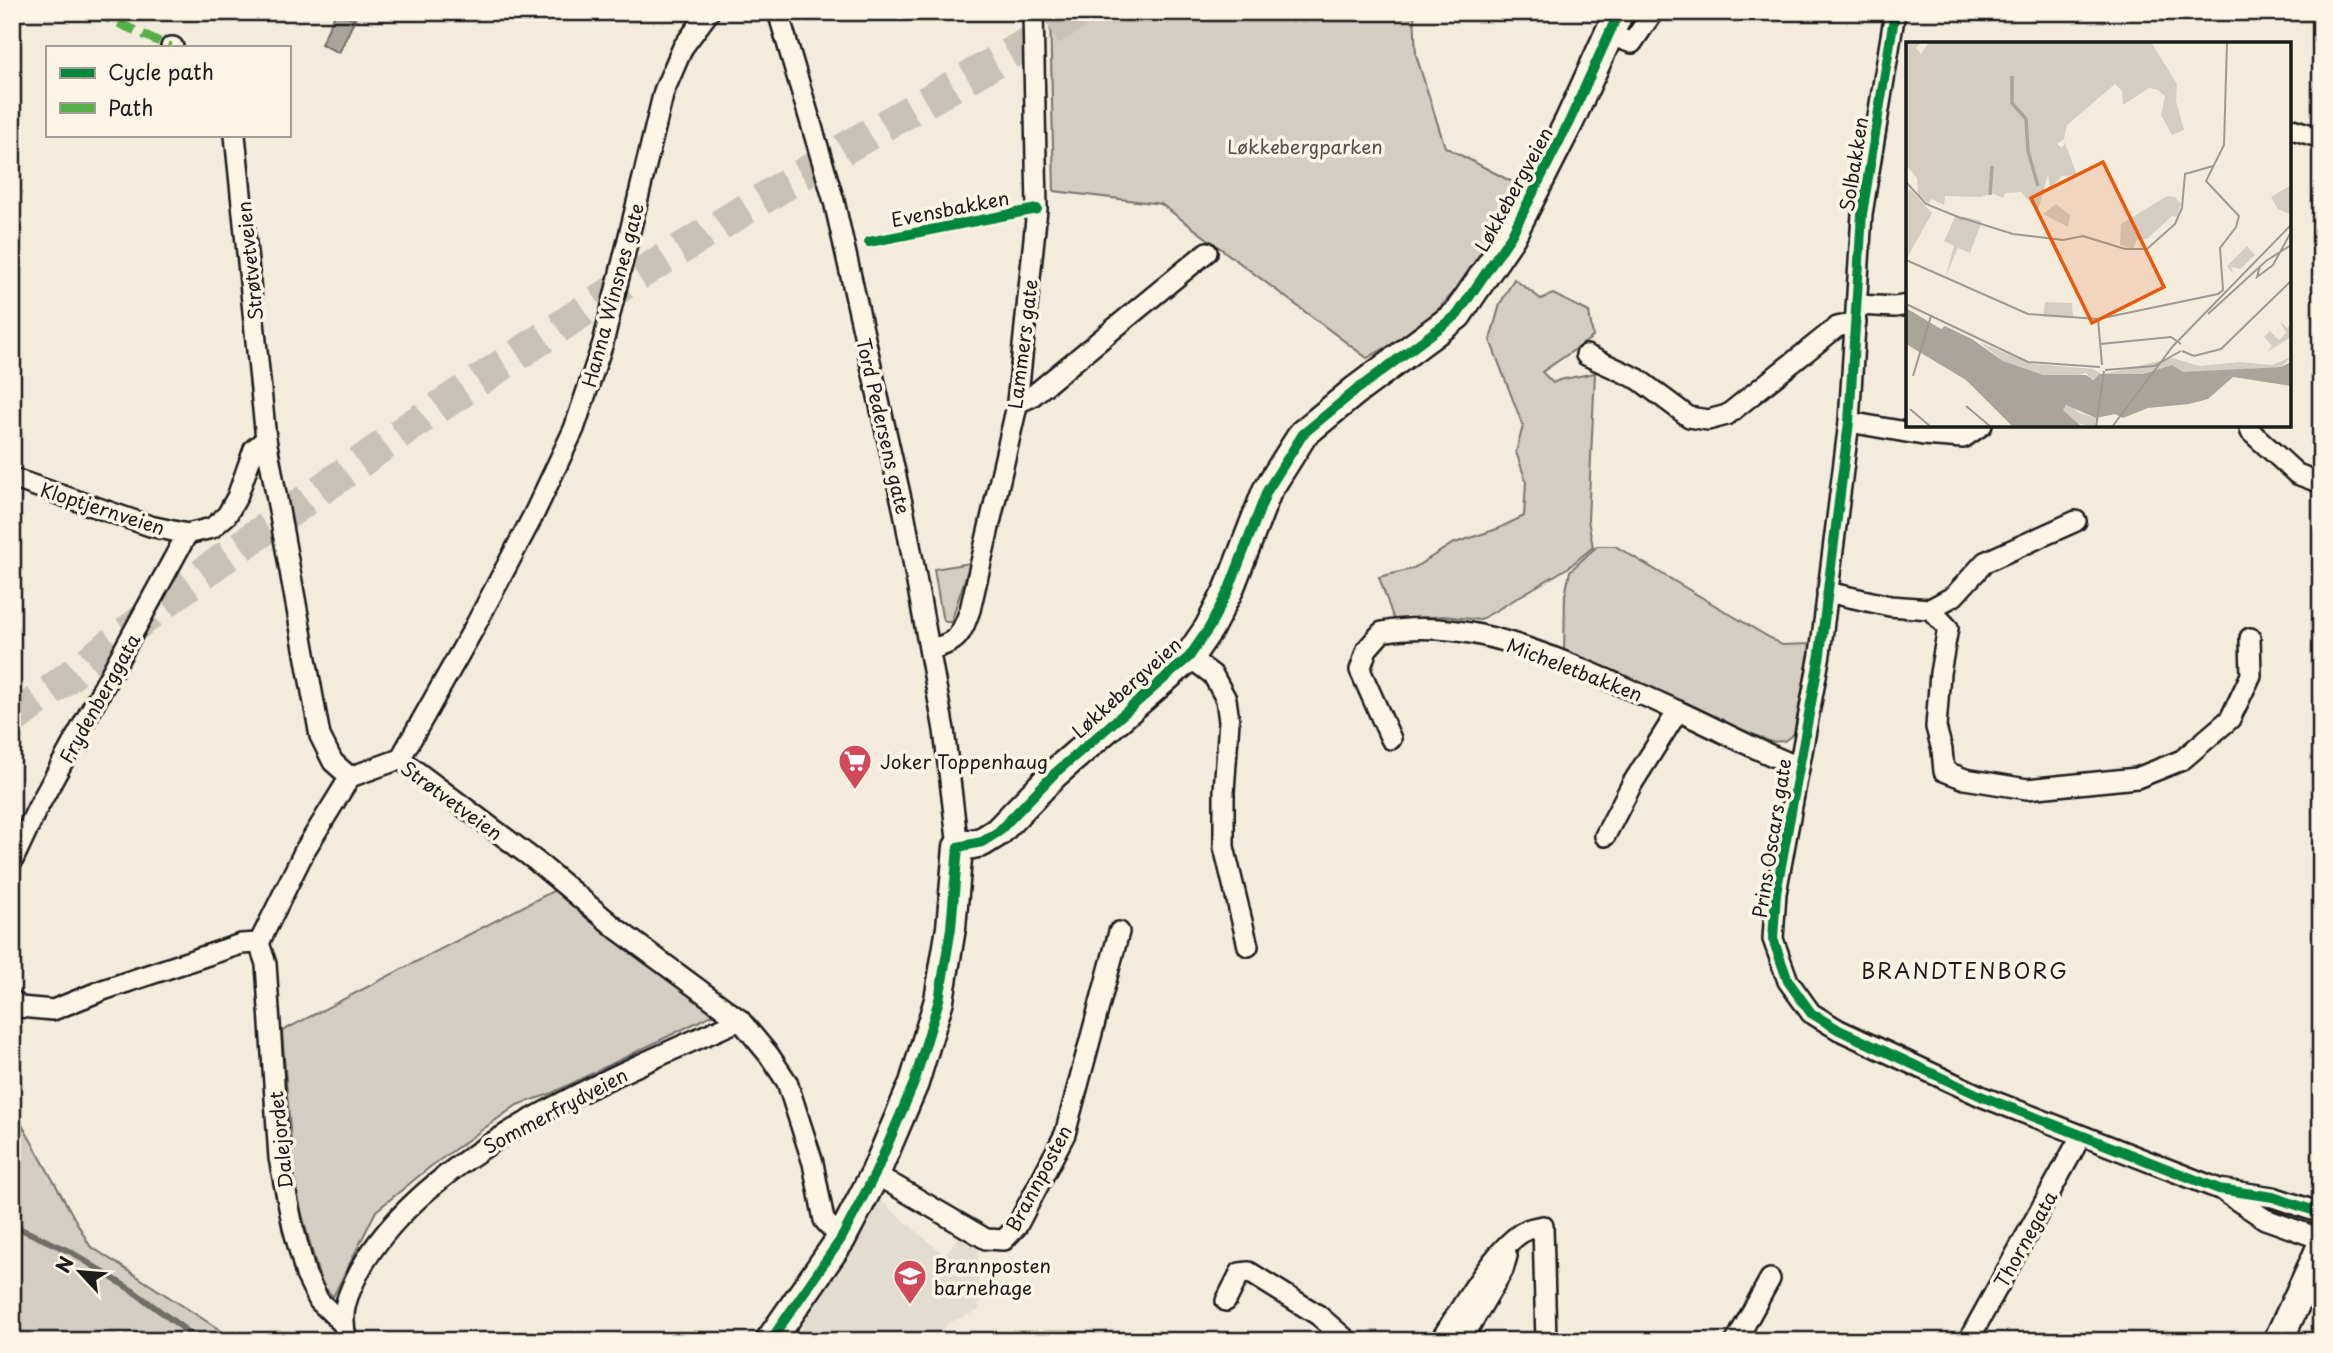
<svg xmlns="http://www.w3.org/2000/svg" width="2333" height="1353" font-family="'Playpen Sans',sans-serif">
	<rect width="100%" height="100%" fill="#f3ecdd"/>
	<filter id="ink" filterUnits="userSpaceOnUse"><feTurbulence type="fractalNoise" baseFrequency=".0143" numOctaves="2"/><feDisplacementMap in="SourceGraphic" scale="14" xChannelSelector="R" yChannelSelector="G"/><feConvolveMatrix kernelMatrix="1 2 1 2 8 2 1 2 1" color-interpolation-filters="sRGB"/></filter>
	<g filter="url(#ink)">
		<polygon fill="#e3ddcf" points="879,1199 944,1255 960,1236 978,1248 979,1310 948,1323 935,1341 801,1341 795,1337"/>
		<g fill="#d3cec1" stroke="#78756e" stroke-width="2">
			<polygon points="1050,12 1414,12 1416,55 1445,147 1522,187 1466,279 1422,327 1367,358 1161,204 1054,191"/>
			<polygon points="1514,279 1541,299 1553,294 1589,312 1593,337 1542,372 1553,383 1559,380 1595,373 1588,520 1593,547 1569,567 1480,620 1444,616 1394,620 1379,577 1412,569 1452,544 1497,529 1524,516 1526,481 1516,452 1523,426 1490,340 1500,304"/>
			<polygon points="1597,546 1615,546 1782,645 1811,644 1794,734 1784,741 1771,742 1564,652 1565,595 1570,571"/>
			<polygon points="970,563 951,622 946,622 942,617 934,569"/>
			<polygon points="557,889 718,1012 550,1094 517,1105 430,1167 376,1211 333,1297 321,1283 295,1189 282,1031"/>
			<polygon points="12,1107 90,1246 237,1341 12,1341"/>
		</g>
		<polygon fill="#aaa59b" stroke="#716e68" stroke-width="2" points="336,12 355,19 339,53 321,44"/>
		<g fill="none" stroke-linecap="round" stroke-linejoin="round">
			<polyline stroke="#716e68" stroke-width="6" points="12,1225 71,1252 133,1291 200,1341"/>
			<polyline stroke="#c8c2b6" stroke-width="32" stroke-dasharray="32 16" stroke-linecap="butt" points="12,720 213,566 415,423 633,278 852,144 1082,12"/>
			<defs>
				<g id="street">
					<polyline points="778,12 834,201 904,512 944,730 958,847"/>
					<polyline points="1895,12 1862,214 1849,422 1820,654 1776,893 1773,939 1788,981 1811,1013 1839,1030 1983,1097 2219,1189 2273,1197 2321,1213"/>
					<polyline points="1610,35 1632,43 1653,12"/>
					<polyline points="171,47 173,47"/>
					<polyline points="2289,128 2321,138"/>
					<polyline points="235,135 266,439 320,736 333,762 350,777 400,759"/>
					<polyline points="1858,305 1895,307 1908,305"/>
					<polyline points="1586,355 1638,379 1689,417 1708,420 1727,415 1837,327 1856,323"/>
					<polyline points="1017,403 1031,397 1207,252"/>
					<polyline points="1849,422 1923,435 1963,438 1982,425"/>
					<polyline points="2249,425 2251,432 2297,474 2321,483"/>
					<polyline points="12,478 150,526 187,534 212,528 227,515 237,497 254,449 266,439"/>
					<polyline points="1827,592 1890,606 1930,609 1948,628 1940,673 1936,727 1942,750 1944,771 1965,779 2027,789 2137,778 2182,760 2230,719 2251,675 2250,638"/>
					<polyline points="1930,609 1954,596 1985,562 2076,521"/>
					<path d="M930 649C958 643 961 635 970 610L1016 410 1020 376 1037 209 1033 12"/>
					<polyline points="1189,657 1213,675 1226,699 1229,721 1224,791 1224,847 1248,946"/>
					<path d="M1391 739 1360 670 1367 649 1382 632C1455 619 1527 645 1594 674 1622 686 1650 698 1678 711 1718 729 1757 751 1799 767"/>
					<polyline points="400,759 474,628 533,516 574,429 603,343 664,91 683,47 709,12"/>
					<polyline points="400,759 536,861 617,929 740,1020 769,1055 787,1082 813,1163 824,1220 841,1239"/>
					<polyline points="1605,836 1632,784 1678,711"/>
					<polyline points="12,862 37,809 187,534"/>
					<polyline points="12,1000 20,1007 53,1010 103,990 241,944 259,943"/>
					<polyline points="875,1174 986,1239 1004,1240 1017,1226 1065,1134 1119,932"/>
					<polyline points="2226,1193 2265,1219 2321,1239"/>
					<polyline points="1226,1301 1240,1273 1249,1272 1318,1315 1348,1341"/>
					<polyline points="342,1323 319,1301 306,1275 293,1227 279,1158 266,964 259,943 305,850 350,777"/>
					<path d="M347 1341C339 1313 347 1295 360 1270 427 1149 618 1075 740 1020"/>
					<path d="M1440 1341C1458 1313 1498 1242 1527 1230 1531 1228 1538 1227 1543 1226L1546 1341"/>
					<polyline points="1461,1341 1503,1270 1507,1256"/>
					<polyline points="1736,1341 1770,1279"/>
					<polyline points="1968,1341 2081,1136"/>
				</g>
				<g id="secondary">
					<polyline points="770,1341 841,1239 875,1174 914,1083 939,1000 951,928 958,847 982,842 998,832 1054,774 1189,657 1209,628 1229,589 1267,491 1303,434 1355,391 1457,315 1511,236 1569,122 1619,12"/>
					<polyline points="2278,1341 2321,1248"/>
				</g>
			</defs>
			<use href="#street" stroke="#1c1c1c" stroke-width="24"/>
			<use href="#secondary" stroke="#1c1c1c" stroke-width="33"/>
			<use href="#street" stroke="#fcf5e5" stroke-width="19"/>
			<use href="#secondary" stroke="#fcf5e5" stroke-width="28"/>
			<polyline stroke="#55b145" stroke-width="9" stroke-dasharray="18 9" stroke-linecap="butt" points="94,12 171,47"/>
			<defs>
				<g id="cycleway">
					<polyline points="1895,12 1862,214 1849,422 1820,654 1776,893 1773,939 1788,981 1811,1013 1839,1030 1983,1097 2219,1189 2273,1197 2321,1213"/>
					<polyline points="869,242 1037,209"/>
					<polyline points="770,1341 841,1239 875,1174 914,1083 939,1000 951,928 958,847 982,842 998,832 1054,774 1189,657 1209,628 1229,589 1267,491 1303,434 1355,391 1457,315 1511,236 1569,122 1619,12"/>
				</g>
			</defs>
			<use href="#cycleway" stroke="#fcf5e5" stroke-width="15"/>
			<use href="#cycleway" stroke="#00873e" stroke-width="10"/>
		</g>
	</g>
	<defs>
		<symbol id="supermarket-pin" viewBox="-11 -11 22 30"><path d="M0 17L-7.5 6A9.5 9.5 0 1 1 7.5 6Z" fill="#d1495b" stroke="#fcf5e5"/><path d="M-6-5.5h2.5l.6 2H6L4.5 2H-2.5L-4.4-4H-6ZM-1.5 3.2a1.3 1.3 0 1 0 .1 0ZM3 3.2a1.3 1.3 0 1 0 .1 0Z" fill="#fff"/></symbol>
		<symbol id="school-pin" viewBox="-11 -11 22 30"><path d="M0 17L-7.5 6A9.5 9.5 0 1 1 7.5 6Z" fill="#d1495b" stroke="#fcf5e5"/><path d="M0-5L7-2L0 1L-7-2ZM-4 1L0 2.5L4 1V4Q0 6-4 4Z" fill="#fff"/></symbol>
	</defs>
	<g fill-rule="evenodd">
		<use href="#supermarket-pin" x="836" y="742" width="38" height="52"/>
		<use href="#school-pin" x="891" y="1257" width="38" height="52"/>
	</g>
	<g text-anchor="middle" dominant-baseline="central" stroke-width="7" stroke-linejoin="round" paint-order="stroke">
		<g font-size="19" fill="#53514e" stroke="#fcf5e5">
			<text x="1305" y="146">Løkkebergparken</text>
		</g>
		<g font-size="19" fill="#1c1c1c" stroke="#fcf5e5">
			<text transform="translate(1853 164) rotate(-81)">Solbakken</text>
			<text transform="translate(1513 189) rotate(-61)">Løkkebergveien</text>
			<text transform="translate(950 208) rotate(-11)">Evensbakken</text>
			<text transform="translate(249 261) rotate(-96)">Strøtvetveien</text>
			<text transform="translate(612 295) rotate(-75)">Hanna Winsnes gate</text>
			<text transform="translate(1022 344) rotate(-83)">Lammers gate</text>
			<text transform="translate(884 426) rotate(77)">Tord Pedersens gate</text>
			<text transform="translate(103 508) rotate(18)">Kloptjernveien</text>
			<text transform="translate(1575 669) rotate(21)">Micheletbakken</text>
			<text transform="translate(1126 687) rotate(-42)">Løkkebergveien</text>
			<text transform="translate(99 698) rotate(-61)">Frydenberggata</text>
			<text transform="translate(452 800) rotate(36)">Strøtvetveien</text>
			<text transform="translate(1771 838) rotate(-81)">Prins Oscars gate</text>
			<text transform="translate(555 1110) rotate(-28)">Sommerfrydveien</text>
			<text transform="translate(280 1140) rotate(-96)">Dalejordet</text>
			<text transform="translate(1038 1178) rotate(-62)">Brannposten</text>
			<text transform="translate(2025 1239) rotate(-61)">Thornegata</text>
		</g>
		<g font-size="19" fill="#1c1c1c" stroke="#fcf5e5" text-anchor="start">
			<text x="880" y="761">Joker Toppenhaug</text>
			<text x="934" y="1265">Brannposten<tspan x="934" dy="22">barnehage</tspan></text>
		</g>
		<g font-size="21" letter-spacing="2" fill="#1c1c1c" stroke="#fcf5e5">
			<text x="1965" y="970">BRANDTENBORG</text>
		</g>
	</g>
	<g transform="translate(1906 42)">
		<rect width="385" height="385" fill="#f3ecdd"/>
		<path d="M0 0H15L10 6 15 12 23 0H245L271 42 270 59 278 88 266 93 255 73 259 54 252 48 243 46 217 63 216 49 209 42 161 83 158 97 151 102 156 106 159 101 171 133 156 134 144 147 142 132 132 169 115 150 99 151 97 156 85 151 75 155 39 154 38 163 26 157 22 162 12 152 11 136 0 123ZM385 143V172H384L372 167 365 155ZM4 147 26 171 1 216 0 152ZM261 154 269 155 275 162 271 175 266 174 241 197 231 198 227 207 214 203 215 182ZM150 162 164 173 162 185 137 172ZM50 173 76 179 64 211 52 206 39 236 48 204 38 199ZM341 204 349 213 334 227 325 225 328 233 321 224ZM139 260 166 261 167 276 137 275ZM374 279 381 286 385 282V295L361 310 366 304 358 295 364 289 373 298 380 291ZM75 301 127 322 187 327 195 332 186 338 180 331 160 336 132 332 97 319ZM385 315 375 325 272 331 266 323 237 332H198L267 316 293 324 334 320 366 323ZM164 363 173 371 190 376 189 385 171 381 157 368 158 364Z" fill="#d3cec1"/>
		<path d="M0 266 35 287 39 284 66 297 97 319 137 333H180L187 338 194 332H237L266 323 277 330 375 325 385 320V344L327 335 302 357 283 362 242 366 217 376 209 372 190 376 160 363 157 368 176 385H107L60 338 0 302Z" fill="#aaa59b"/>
		<path fill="none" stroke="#aaa59b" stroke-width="3.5" d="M106 34V61L120 77 122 109 132 144M84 153 86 124"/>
		<path fill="none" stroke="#9d9990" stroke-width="2" d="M0 140 20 162 57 177M56 176 107 192 157 198 177 194 219 207H241L269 182 276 166 279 132 307 124M0 218 122 272 192 277M354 224 351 235 367 223 385 190M0 262 122 320 194 325M302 272 360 219 385 203M194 302 265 295 275 302M276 309 288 314 315 307 385 239M196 323 192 277 312 252 317 248 314 206 330 185 333 174 300 139 318 103 321 0M199 328 248 324 275 309M7 334 25 274M60 364 85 385M4 367 25 385M190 385 198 329M206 385 267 304 385 183"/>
		<path fill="#e8590c" fill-opacity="0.15" stroke="#e8590c" stroke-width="3.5" d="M197 120 258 245 186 281 125 156Z"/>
		<rect width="385" height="385" fill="none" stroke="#1c1c1c" stroke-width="3.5"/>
	</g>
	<rect width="2333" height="1353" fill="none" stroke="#fcf5e5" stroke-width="42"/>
	<rect x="21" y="21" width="2291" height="1311" fill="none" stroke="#1c1c1c" stroke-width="2.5" filter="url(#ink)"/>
	<rect x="46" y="46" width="245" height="91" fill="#fcf5e5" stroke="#a29e95" stroke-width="2"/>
	<rect x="60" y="68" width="35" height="10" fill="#00873e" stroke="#a29e95" stroke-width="2"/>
	<text x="108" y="80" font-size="21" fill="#1c1c1c">Cycle path</text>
	<rect x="60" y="103" width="35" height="10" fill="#55b145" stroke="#a29e95" stroke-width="2"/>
	<text x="108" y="116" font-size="21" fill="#1c1c1c">Path</text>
	<g transform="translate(80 1272) rotate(296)" stroke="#fcf5e5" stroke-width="5" paint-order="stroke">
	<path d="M0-5L12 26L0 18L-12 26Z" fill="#1c1c1c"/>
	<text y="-10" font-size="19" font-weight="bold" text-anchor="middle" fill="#1c1c1c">N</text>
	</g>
</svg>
